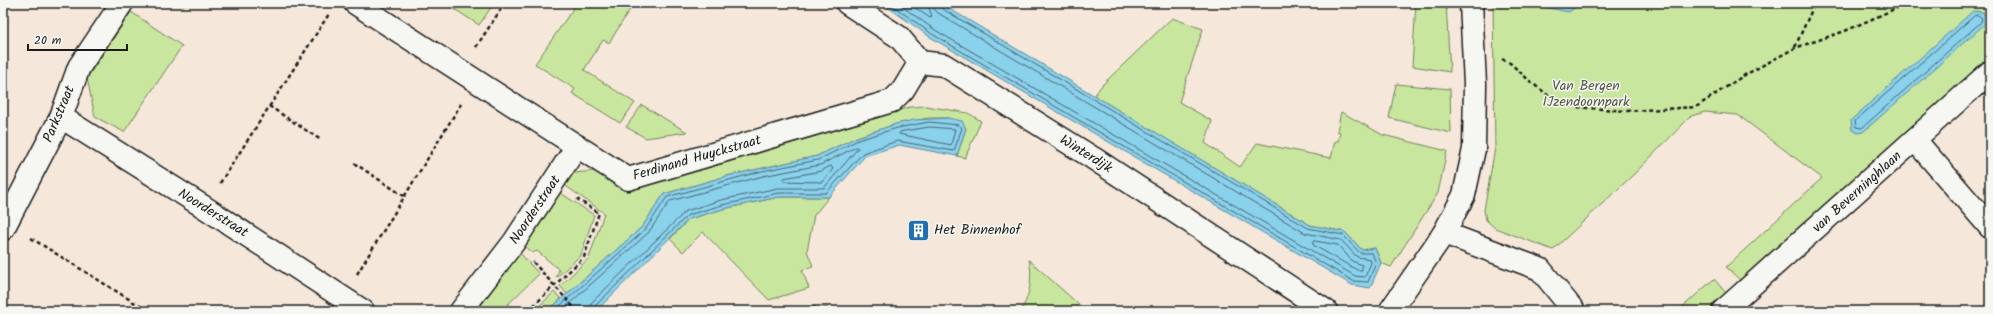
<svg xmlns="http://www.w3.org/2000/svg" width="1993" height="314" font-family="Kalam,sans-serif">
	<rect width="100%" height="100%" fill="#f5e8da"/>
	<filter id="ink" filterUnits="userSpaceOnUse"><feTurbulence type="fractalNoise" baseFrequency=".025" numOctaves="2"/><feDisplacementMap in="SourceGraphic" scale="8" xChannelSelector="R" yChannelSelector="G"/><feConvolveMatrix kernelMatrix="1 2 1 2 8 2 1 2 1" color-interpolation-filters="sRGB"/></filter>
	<g filter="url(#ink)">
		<g fill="#c9e69e" stroke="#72815d">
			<polygon points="445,3 494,3 479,25"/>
			<polygon points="577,3 634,3 609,43 603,40 584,70 635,103 620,123 572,93 575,89 535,64"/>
			<polygon points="1416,3 1446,3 1450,72 1412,66"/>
			<polygon points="1493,3 1990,3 1990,58 1742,282 1726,267 1822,178 1738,115 1705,112 1691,116 1634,174 1553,250 1495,228 1486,220 1484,210 1495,148"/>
			<polygon points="131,12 182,46 124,132 95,117 87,78"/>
			<polygon points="1172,18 1203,29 1179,102 1212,121 1205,143 1240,167 1257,143 1331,158 1335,141 1338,141 1340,132 1337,131 1341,112 1383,135 1447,151 1438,193 1391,267 1381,263 1375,248 1362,250 1345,232 1310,225 1094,96 1102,85"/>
			<polygon points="1396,84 1450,89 1451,133 1389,118"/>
			<polygon points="642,105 687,132 646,138 626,127"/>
			<polygon points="926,106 968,113 981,121 965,158 957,156 966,128 948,118 929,118 896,124 857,137 817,156 727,176 664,194 642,227 567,294 560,286 589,258 604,213 563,184 574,173 594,171 620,186 642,184 910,107"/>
			<polygon points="559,192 594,215 581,255 557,277 556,276 559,271 557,268 537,251 532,253 523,245"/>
			<polygon points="779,197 829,197 814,215 807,251 813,266 802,270 809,288 769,300 703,232 683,252 670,239 689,219 723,209"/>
			<polygon points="519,252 539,274 501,311 477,311"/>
			<path d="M1029 260 1086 311H1020C1030 299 1033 274 1029 260Z"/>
			<polygon points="1714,279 1726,293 1726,296 1710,311 1678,311"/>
			<polygon points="554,292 561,299 548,311 534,311"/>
			<polygon points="815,306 817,309 827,307 828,311 809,311 808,308"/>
		</g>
		<g fill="#8ad1ec" stroke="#5e8999">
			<polygon points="882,3 940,3 1310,225 1345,232 1362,250 1375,248 1381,263 1370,288 1352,285 930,37"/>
			<polygon points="1536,3 1581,3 1569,12 1539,6"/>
			<polygon points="1973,11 1983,12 1986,18 1986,23 1863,132 1858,133 1852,130 1851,120"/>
			<polygon points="948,118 962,121 966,128 957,156 899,145 865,156 829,197 779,197 723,209 689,219 596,311 548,311 642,227 664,194 727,176 817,156 857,137 896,124 914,120"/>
		</g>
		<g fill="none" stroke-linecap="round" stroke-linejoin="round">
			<g stroke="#48646f" stroke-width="1">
				<polyline points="889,3 932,34 1353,281 1368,282 1376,263 1372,253 1360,253 1343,235 1308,228 941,8 938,3"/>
				<polyline points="897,3 935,30 1355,276 1365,277 1371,263 1370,259 1357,257 1341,240 1305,233 938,13 934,9 933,3"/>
				<polyline points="908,3 930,18 932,16 927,3"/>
				<polygon points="1978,15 1982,18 1981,22 1862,128 1856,127 1855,121 1974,16"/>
				<polygon points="930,127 955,129 951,145 899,134 900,132"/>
				<polygon points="831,166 833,169 822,182 783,181 784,178 821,171"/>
				<polygon points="1315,241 1338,245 1352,261 1362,265 1362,270 1357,270 1313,245 1313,242"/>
				<polyline points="554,311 645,230 667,197 762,171 818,160 858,140 897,128 929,122 959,125 962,128 954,151 897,141 863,153 826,193 779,193 722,205 688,215 595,306 594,311"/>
				<polyline points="561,311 648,233 670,201 763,176 820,165 856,147 858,148 824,188 778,188 721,200 686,211 591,303 589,311"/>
			</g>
			<defs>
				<g id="minor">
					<polyline points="355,3 628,179 892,101 903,90 920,62"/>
					<polyline points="847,3 899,37 920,62 944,65 1093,158 1326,311"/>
					<polyline points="61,117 204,207 363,311"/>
					<polyline points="1915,140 1990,227"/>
					<polyline points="3,229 61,117 79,67 122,3"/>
					<polyline points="1444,233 1540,269 1574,311"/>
					<polyline points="461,311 514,242 577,146"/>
					<polyline points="1390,311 1444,233 1464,195 1474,149 1475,84 1471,3"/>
					<polyline points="1723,311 1990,72"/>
				</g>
			</defs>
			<use href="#minor" stroke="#1c1c1c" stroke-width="25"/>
			<g stroke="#1c1c1c" stroke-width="2.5" stroke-dasharray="4 3" stroke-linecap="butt">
				<polyline points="476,47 505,3"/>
				<polyline points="1795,47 1815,3"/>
				<polyline points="1502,59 1510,63 1532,83 1556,101 1576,107 1627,111 1696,107 1743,76 1795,48 1845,31 1908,3"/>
				<polyline points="269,106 321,140"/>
				<polyline points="354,163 404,196"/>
				<polyline points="220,183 329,14"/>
				<polyline points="31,238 148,311"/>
				<polyline points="533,262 577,311"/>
				<polyline points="357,274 461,104"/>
				<polyline points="528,311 584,257 599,213 577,199"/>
			</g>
			<use href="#minor" stroke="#f6f6f2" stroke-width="22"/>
		</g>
	</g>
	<defs>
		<symbol id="building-square" viewBox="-11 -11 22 22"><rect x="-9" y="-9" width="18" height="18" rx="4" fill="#1f6fb2" stroke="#f6f6f2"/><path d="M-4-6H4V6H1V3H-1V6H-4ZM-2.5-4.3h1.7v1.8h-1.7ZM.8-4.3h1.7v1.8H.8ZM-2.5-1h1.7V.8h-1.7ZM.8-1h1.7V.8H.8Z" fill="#fff"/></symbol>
	</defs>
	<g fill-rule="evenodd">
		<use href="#building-square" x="906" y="218" width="25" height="25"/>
	</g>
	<g text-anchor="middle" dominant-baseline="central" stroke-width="3" stroke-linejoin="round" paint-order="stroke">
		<g font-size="14" fill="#505943" stroke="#f6f6f2">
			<text x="1586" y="86">Van Bergen<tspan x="1586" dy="16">IJzendoornpark</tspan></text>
		</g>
		<g font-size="14" fill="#1c1c1c" stroke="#f6f6f2">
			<text transform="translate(59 114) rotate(-67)">Parkstraat</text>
			<text transform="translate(1086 154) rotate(32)">Winterdijk</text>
			<text transform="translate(697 158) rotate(-16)">Ferdinand Huyckstraat</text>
			<text transform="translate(1857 192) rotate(-42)">van Beverninghlaan</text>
			<text transform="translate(535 210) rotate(-56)">Noorderstraat</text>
			<text transform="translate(213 213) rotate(32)">Noorderstraat</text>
		</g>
		<g font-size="14" fill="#1c1c1c" stroke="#f6f6f2" text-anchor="start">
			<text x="934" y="230">Het Binnenhof</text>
		</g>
	</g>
	<rect width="1993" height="314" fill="none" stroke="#f6f6f2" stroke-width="16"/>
	<rect x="8" y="8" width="1977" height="298" fill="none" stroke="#1c1c1c" stroke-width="1.5" filter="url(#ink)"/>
	<path d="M28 44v6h99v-6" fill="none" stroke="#1c1c1c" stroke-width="2"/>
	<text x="34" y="44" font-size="12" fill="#1c1c1c" stroke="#f6f6f2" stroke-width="3" paint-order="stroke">20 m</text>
</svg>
